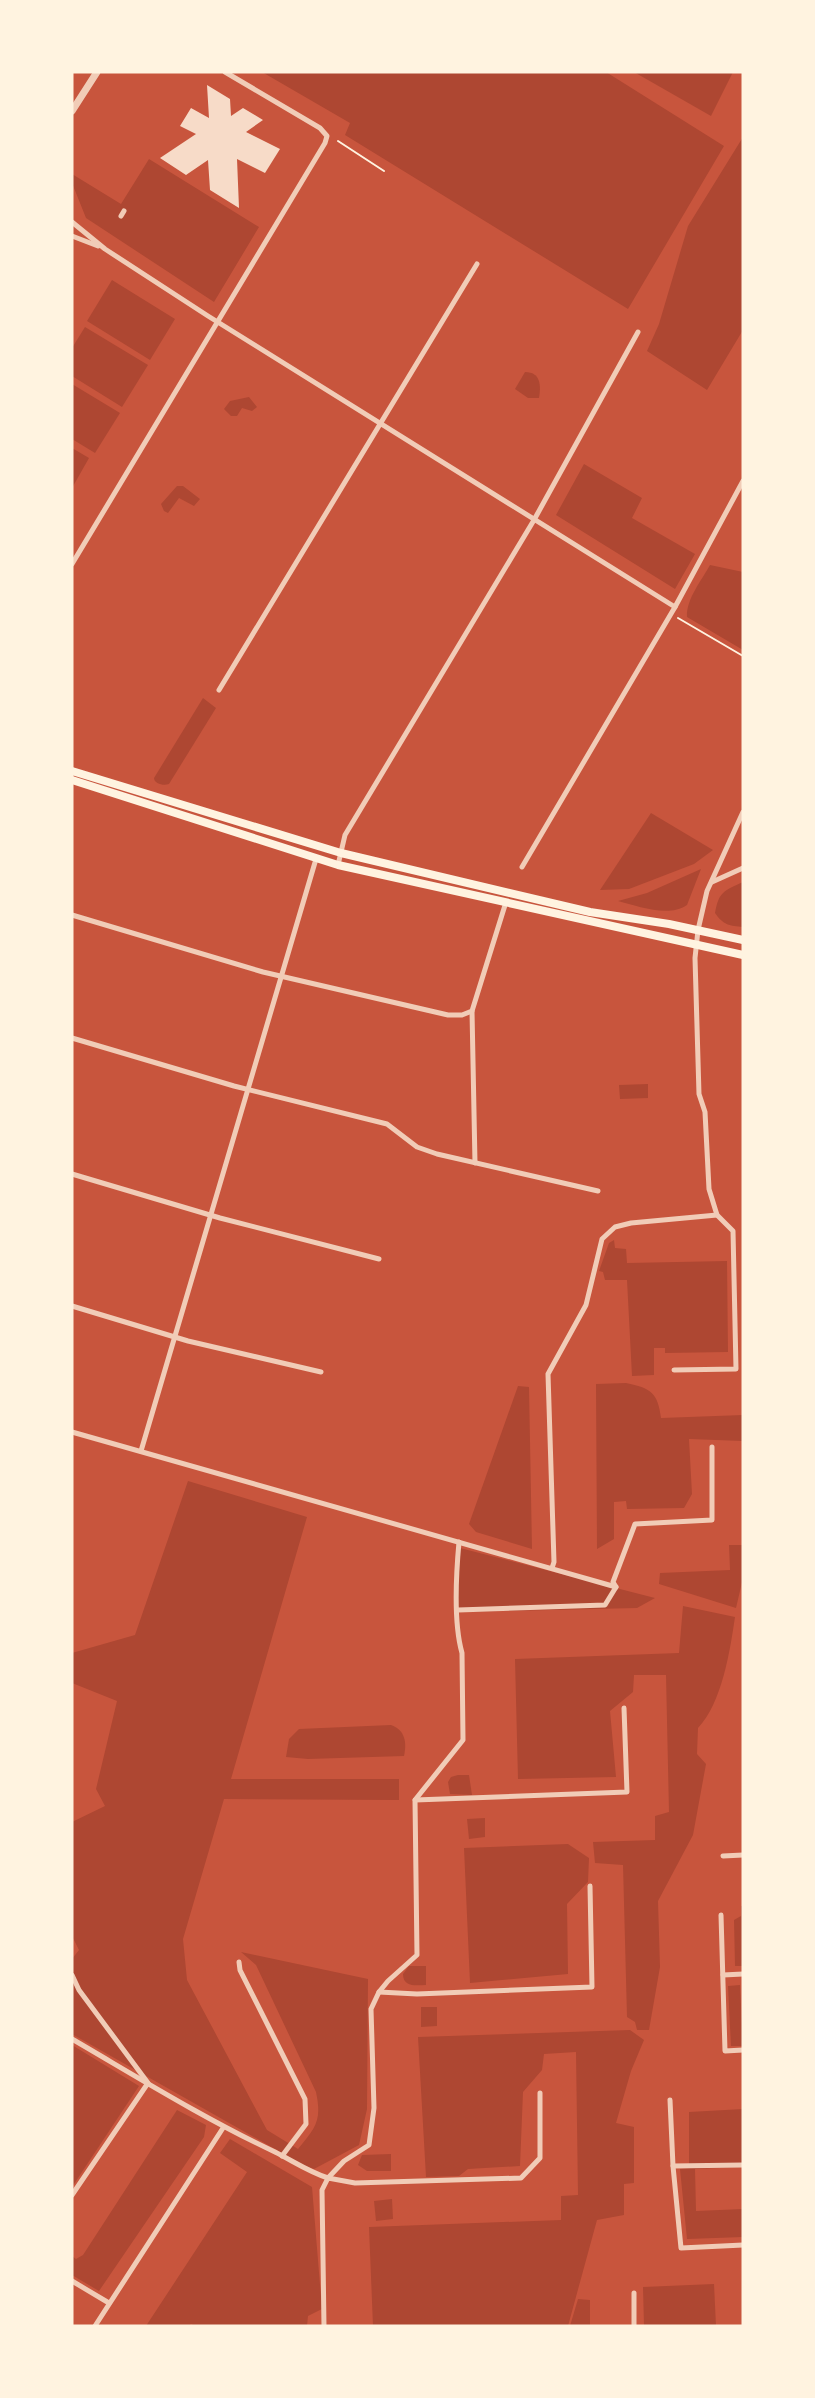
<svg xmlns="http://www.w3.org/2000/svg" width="815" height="2398" font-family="'Noto Sans',sans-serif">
	<rect width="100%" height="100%" fill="#c8553d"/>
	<g fill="#ae4732">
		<polygon points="262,72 606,72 724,146 628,309 345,135 350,123"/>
		<polygon points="634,72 733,72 711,116"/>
		<polygon points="743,137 743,330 707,390 647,351 659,324 688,226"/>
		<polygon points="149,159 259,227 214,302 86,218 72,183 72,174 121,204"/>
		<polygon points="112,280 175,319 150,360 87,321"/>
		<polygon points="85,327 148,365 122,407 72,376 72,348"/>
		<path d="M525 372C541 372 541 386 539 398H528L515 389Z"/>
		<polygon points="72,384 120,413 95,453 72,439"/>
		<polygon points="249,397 257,407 252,411 242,408 237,416 231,416 224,409 230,401"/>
		<polygon points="72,448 89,458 72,488"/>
		<polygon points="584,464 642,498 632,518 695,554 675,589 556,515"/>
		<polygon points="177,486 183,486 200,499 194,506 179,498 168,513 164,511 161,504"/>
		<path d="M710 565 743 572V650L687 617C686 599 702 580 710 565Z"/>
		<path d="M203 698 216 708 169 784C164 786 154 784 154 778Z"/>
		<polygon points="651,813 713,850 694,864 629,889 600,890"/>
		<path d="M701 869 687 905C668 918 638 906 618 901L647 893Z"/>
		<path d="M743 882V927C730 926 723 925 715 913 719 891 724 891 743 882Z"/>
		<polygon points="648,1084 648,1098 620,1099 619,1085"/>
		<polygon points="614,1240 615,1248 626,1249 627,1263 727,1261 728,1352 665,1353 665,1348 654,1348 654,1375 632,1376 627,1280 605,1280 603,1272 599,1271 609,1243"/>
		<path d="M626 1383C651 1388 658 1393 661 1418L743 1415V1441L689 1439 692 1494 684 1508 627 1509 626 1501 614 1502V1539L597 1549 596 1384Z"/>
		<polygon points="518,1386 529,1387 532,1549 476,1532 469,1524"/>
		<path d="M188 1481 307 1517 231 1779H399V1800L224 1799 183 1939 187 1980 267 2130 298 2149C316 2127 322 2121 316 2092L256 1965 241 1952 368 1979 367 2109 359 2145 314 2169 305 2166 72 2034V1959L79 1950 72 1936V1822L105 1806 96 1789 117 1701 72 1683V1653L135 1635Z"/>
		<polygon points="729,1545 743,1545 743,1578 736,1608 659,1584 660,1573 730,1570"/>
		<polygon points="456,1547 655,1598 637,1608 458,1612"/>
		<path d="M683 1606 735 1617C730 1651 722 1703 698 1728L697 1754 706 1764 693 1835 658 1901 660 1967 649 2030H637L635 2022 627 2017 623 1865 595 1863 593 1842 655 1840V1816L669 1812 666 1675H634L633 1692 610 1711 616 1777 518 1779 515 1659 679 1653Z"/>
		<path d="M391 1725C405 1730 407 1742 404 1756L308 1759 286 1757 289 1739 299 1729Z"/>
		<polygon points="458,1775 469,1775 472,1795 450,1794 448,1782 451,1777"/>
		<polygon points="485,1818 485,1837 469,1839 467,1819"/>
		<polygon points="568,1844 589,1858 588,1882 567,1904 568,1974 470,1983 464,1848"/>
		<polygon points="741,1906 743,1906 743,1966 735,1966 734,1920 741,1916"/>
		<path d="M409 1966H426V1985C417 1985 403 1988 403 1974Z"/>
		<polygon points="740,1985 743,2046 731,2046 728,1986"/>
		<polygon points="421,2007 437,2007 437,2026 421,2027"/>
		<polygon points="630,2030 644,2040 631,2071 616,2123 634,2127 634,2183 624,2184 624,2215 597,2220 568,2326 373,2326 369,2227 561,2220 561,2196 578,2195 576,2052 544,2054 542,2070 523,2092 520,2166 468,2169 459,2176 426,2177 418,2037"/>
		<polygon points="72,2045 139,2086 72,2187"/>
		<polygon points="743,2109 743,2167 695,2169 696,2211 743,2209 743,2237 687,2239 680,2169 689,2168 689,2112"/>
		<polygon points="177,2110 206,2125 204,2137 99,2291 72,2275 72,2256 76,2259 83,2255"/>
		<polygon points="230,2139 312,2187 322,2309 308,2316 307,2326 195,2326 191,2324 189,2326 146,2326 247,2172 220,2153"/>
		<polygon points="391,2154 391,2171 367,2171 358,2165 362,2155"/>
		<polygon points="392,2199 393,2219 376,2221 374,2201"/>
		<polygon points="714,2284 716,2326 644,2326 643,2287"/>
		<polygon points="578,2299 590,2300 590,2326 570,2326"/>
	</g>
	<polygon fill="#f7dbc8" points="207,85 230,99 231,116 243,108 263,120 246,132 280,149 265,173 237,159 239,208 210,190 208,160 186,175 160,158 196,134 180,126 191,108 209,118"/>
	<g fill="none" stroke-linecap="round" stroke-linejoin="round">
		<g stroke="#fff3e0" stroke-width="2">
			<polyline points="338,141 384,171"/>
			<polyline points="678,618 743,656"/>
		</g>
		<g stroke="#f1ccb7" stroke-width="5">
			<polyline points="121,216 124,211"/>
			<polyline points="72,222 105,249 208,316 675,607 522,867"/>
			<polyline points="72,236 98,246"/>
			<polyline points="72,564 325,143 327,136 320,128 225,72"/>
			<polyline points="675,607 743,481"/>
			<polyline points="219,690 477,264"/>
			<polyline points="338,865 345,835 534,520 638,332"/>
			<polyline points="712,882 743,868"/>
			<polyline points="72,915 263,972 448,1015 462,1015 472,1011 506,902"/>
			<polyline points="472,1011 475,1163"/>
			<polyline points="72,1038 234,1086 387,1124 417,1147 437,1154 598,1191"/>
			<polyline points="72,1174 220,1218 379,1259"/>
			<polyline points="72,1306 188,1341 321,1372"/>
			<polyline points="674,1370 736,1369 733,1231 717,1215 709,1189 705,1112 699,1094 695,958 698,930 707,891 743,812"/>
			<polyline points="72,1432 616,1587"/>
			<polyline points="141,1451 316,859"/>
			<polyline points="552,1568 554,1562 548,1374 586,1305 602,1239 615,1227 631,1223 717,1215"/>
			<polyline points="458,1610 605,1605 616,1587 613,1582 635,1524 712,1520 712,1447"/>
			<polyline points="415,1800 627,1792 624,1708"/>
			<polyline points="723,1856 743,1855"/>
			<polyline points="721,1915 725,2051 743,2050"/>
			<polyline points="239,1962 240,1970 305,2099 306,2124 282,2156"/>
			<polyline points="72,1975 79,1990 148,2083 72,2195"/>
			<polyline points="723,1975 743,1974"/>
			<polyline points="379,1992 417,1994 592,1987 590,1886"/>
			<path d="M72 2039C139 2078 205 2119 275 2152 293 2161 309 2172 328 2178L344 2161 369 2145 374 2108 371 2009 379 1992 388 1981 417 1955 415 1800 463 1740 462 1653C453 1621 456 1575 459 1542"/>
			<polyline points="670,2100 673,2166 681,2248 743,2245"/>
			<polyline points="673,2166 743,2165"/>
			<polyline points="72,2281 109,2303"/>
			<polyline points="95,2326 223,2128"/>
			<polyline points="324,2326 322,2190 328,2178 355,2183 521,2178 540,2158 540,2093"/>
			<polyline points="634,2326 634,2293"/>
		</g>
		<polyline stroke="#f1ccb7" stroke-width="7" points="72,111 97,72"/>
		<g stroke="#fff3e0" stroke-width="8">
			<polyline points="72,771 341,853 590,912 669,924 743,940"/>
			<polyline points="72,780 338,865 743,955"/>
		</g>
	</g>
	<rect width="815" height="2398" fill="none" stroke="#fff3e0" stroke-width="147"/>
</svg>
